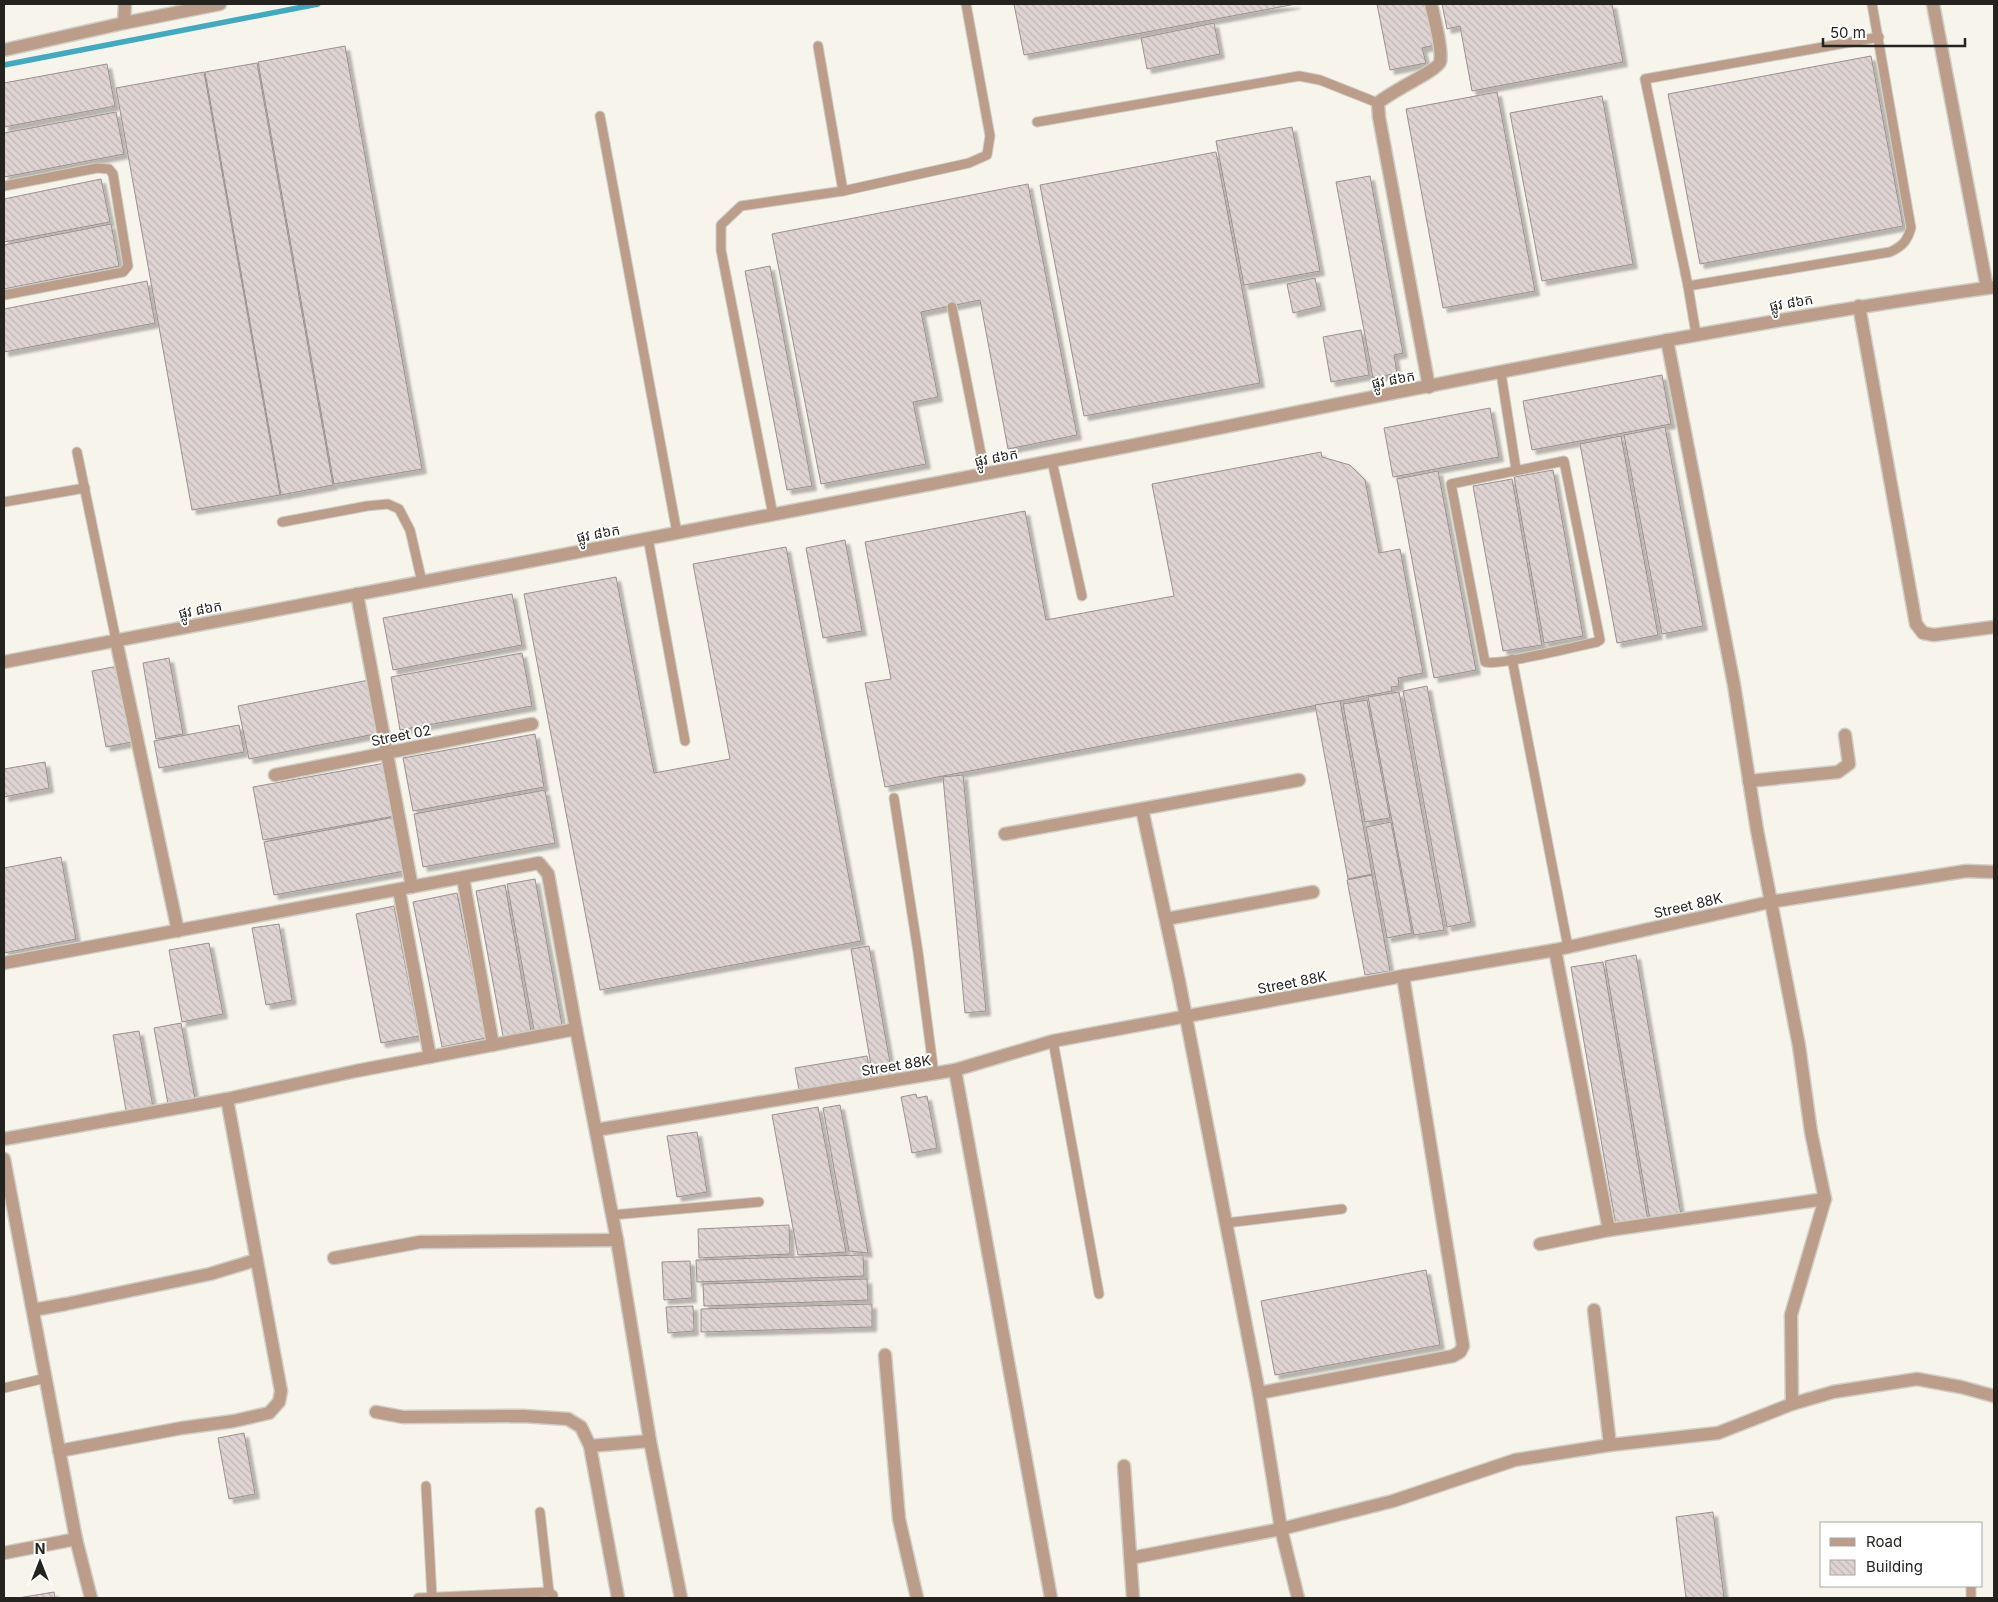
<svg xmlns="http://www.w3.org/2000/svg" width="1998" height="1602" font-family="Inter,'Noto Sans Khmer',sans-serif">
	<defs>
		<pattern id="building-back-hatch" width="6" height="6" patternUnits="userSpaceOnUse" patternTransform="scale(1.25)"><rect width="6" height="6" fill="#dfd4d3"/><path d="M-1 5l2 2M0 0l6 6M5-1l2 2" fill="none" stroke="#bfb6b5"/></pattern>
		<filter id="shadow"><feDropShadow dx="4.5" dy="4.5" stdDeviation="1" flood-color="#0004"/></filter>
	</defs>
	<rect width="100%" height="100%" fill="#f7f4eb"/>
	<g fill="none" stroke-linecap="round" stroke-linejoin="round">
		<polyline stroke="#3faac0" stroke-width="5.5" points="4,65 318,4"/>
	</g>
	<g fill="url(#building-back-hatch)" stroke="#9a908f" filter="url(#shadow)">
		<polygon points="1014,4 1296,4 1024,55"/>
		<polygon points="1377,4 1426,4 1435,45 1422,48 1426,63 1390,70"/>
		<polygon points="1442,4 1612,4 1623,62 1472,91 1460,26 1447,29"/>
		<polygon points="1214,23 1220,54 1147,69 1141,38"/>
		<polygon points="345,46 422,469 334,484 258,62"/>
		<polygon points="1871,56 1903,226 1700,264 1668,94"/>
		<polygon points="257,63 333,485 281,495 205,72"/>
		<polygon points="107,64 115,106 4,127 4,83"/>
		<polygon points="204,72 280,495 192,510 116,88"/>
		<polygon points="1497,92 1535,291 1443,308 1406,109"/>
		<polygon points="1602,96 1633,264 1542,281 1510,113"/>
		<polygon points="116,112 124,154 4,177 4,133"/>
		<polygon points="1292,127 1320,271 1244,285 1216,141"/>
		<polygon points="1216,152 1260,383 1084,416 1040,185"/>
		<polygon points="1370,176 1403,353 1394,355 1397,373 1373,378 1336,182"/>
		<polygon points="101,179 110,222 4,242 4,199"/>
		<polygon points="1028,184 1077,435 1008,449 980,300 921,312 938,397 913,402 926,464 821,484 772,234"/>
		<polygon points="111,224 119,266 4,289 4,245"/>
		<polygon points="770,266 812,486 787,490 745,271"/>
		<polygon points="1315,278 1321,306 1293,313 1287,284"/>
		<polygon points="147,281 155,323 4,352 4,309"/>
		<polygon points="1361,330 1369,375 1331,382 1323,337"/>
		<polygon points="1662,375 1671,424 1532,450 1523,401"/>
		<polygon points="1490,408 1499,457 1393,477 1384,428"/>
		<polygon points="1665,427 1703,626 1662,634 1624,435"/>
		<polygon points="1621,436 1658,635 1617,643 1580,444"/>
		<polygon points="1321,452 1322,457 1350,465 1365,480 1379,553 1400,549 1423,673 1398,678 1399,686 1391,687 1392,691 885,787 865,683 891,679 865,542 1025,511 1046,620 1174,596 1152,484"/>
		<polygon points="1553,470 1583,636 1544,643 1514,477"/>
		<polygon points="1438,471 1476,670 1434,678 1397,479"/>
		<polygon points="1512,479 1542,645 1503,651 1473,486"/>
		<polygon points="845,540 862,631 823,638 806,548"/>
		<polygon points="786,547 861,941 600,990 524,594 616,577 654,773 730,759 693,564"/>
		<polygon points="512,594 522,645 393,670 383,618"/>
		<polygon points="522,653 532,706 400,730 391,677"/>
		<polygon points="169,658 183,734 156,739 143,663"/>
		<polygon points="118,666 132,742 106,747 92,671"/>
		<polygon points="369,680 380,733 249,759 238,706"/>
		<polygon points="1427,686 1471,922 1447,927 1403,691"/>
		<polygon points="1399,692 1444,930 1414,935 1368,697"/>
		<polygon points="1367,700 1390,818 1365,822 1343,704"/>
		<polygon points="1340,701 1372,874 1348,879 1315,705"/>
		<polygon points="239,725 244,752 159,768 154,741"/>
		<polygon points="535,734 544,787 413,811 403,758"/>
		<polygon points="45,762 49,788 4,797 4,769"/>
		<polygon points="385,763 395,816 263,840 253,787"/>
		<polygon points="963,775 986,1011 965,1013 943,777"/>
		<polygon points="545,790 555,843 423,867 414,814"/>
		<polygon points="395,817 405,871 274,895 264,842"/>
		<polygon points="1391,822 1412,933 1387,938 1366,827"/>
		<polygon points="61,857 76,939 4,953 4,868"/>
		<polygon points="1372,875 1390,971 1365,975 1347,880"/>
		<polygon points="535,879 562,1025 534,1030 507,884"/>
		<polygon points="505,885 531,1031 503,1036 476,891"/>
		<polygon points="457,893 486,1038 442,1047 413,902"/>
		<polygon points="394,906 419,1036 381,1043 356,914"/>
		<polygon points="279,924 292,1000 266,1005 252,928"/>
		<polygon points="209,943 223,1014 182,1022 169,950"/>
		<polygon points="869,946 891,1068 872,1071 851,949"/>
		<polygon points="1636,955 1681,1215 1650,1220 1605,961"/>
		<polygon points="1603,962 1648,1221 1616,1226 1571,967"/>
		<polygon points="181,1023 195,1099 168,1104 154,1028"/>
		<polygon points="139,1031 153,1107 126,1111 113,1035"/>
		<polygon points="867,1056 871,1077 799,1090 795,1068"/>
		<polygon points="916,1094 917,1098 927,1096 937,1148 912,1153 901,1097"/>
		<polygon points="840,1105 868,1253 849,1251 823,1108"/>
		<polygon points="818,1107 846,1252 798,1255 772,1115"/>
		<polygon points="697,1132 707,1192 677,1197 667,1136"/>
		<polygon points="789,1225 790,1254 699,1258 698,1229"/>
		<polygon points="863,1255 864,1276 697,1282 696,1260"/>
		<polygon points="690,1261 692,1298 664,1300 662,1262"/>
		<polygon points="1426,1270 1440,1345 1275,1375 1261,1301"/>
		<polygon points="867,1279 868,1300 704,1306 703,1284"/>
		<polygon points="872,1304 872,1327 701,1332 701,1309"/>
		<polygon points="693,1306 694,1331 668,1333 666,1307"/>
		<polygon points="244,1433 255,1494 229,1499 218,1438"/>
		<polygon points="1713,1512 1724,1598 1686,1598 1676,1517"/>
		<polygon points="54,1592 55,1598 18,1598"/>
	</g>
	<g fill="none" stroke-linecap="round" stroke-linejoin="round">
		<defs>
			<g id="service">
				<polyline points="818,46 843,191"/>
				<polyline points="600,116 677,533"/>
				<polyline points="1037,122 1299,76 1320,80 1378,103"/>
				<polyline points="4,186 97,168 109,169 113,174 128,266 123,272 4,295"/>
				<path d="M1688 286 1890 252C1903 246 1907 241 1911 228L1872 4"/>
				<polyline points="952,307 985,474"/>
				<polyline points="1696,334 1688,286 1645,79 1879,37"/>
				<polyline points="1501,373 1516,469"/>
				<polyline points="77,452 116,640"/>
				<polyline points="1052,461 1082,596"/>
				<path d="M1564 461 1600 640 1597 642C1578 646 1498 666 1485 662L1451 484Z"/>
				<polyline points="4,502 85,488"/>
				<polyline points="773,515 721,250 721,225 741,206 843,191 969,163 987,155 990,136 966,4"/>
				<polyline points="282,522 367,506 388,504 399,509 410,530 422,582"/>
				<polyline points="648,538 685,741"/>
				<polyline points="1512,659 1568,947"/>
				<polyline points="894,798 918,952 934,1074"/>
				<polyline points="1053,1041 1099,1294"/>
				<polyline points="612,1215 759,1202"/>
				<polyline points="1226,1223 1342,1209"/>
				<polyline points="4,1388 46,1378"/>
				<polyline points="426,1486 432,1598"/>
				<polyline points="540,1512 549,1592"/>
				<polyline points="418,1598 549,1592 553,1595 553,1598"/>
				<polyline points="1971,1598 1971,1586"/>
			</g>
			<g id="minor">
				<polyline points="1933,4 1987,288"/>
				<polyline points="124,23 125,4"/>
				<polyline points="4,50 124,23 220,4"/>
				<polyline points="1859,306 1916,624 1923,633 1934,635 1994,627"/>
				<polyline points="1667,340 1734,685 1757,830 1799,1046 1811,1132 1825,1199 1791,1315 1792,1404"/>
				<path d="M1429 387 1379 117 1378 103C1390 92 1438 70 1440 62 1443 51 1434 16 1431 4"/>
				<polyline points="357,594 412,887"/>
				<polyline points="116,640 178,931"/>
				<polyline points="275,775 532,724"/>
				<polyline points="1749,781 1838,772 1849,764 1845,735"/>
				<polyline points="1142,809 1179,981 1259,1393 1281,1529 1298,1598"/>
				<polyline points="1005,834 1299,780"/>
				<polyline points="463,878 493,1045"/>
				<polyline points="399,890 430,1057"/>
				<polyline points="1166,919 1313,892"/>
				<polyline points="1555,950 1609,1230"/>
				<polyline points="4,963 539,863 548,874 576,1029 617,1240 650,1441 681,1598"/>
				<polyline points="955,1070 1051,1598"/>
				<polyline points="596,1130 955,1070 1053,1041 1403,976 1555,950 1770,902 1966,871 1994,872"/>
				<polyline points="4,1139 227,1099 356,1071 576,1029"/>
				<polyline points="1540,1244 1609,1230 1825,1199"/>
				<polyline points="334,1258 420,1242 617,1240"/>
				<polyline points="33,1310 66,1304 210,1274 256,1260"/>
				<polyline points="1594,1310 1610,1445"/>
				<polyline points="885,1355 899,1519 917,1598"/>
				<polyline points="1259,1393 1453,1356 1460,1352 1463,1346 1403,976"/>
				<polyline points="376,1412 403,1417 523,1416 568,1419 581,1427 590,1446 650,1441"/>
				<polyline points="590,1446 618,1598"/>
				<polyline points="59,1451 182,1428 234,1421 269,1413 279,1402 281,1391 227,1099"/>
				<polyline points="1124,1466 1133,1598"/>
				<polyline points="4,1553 76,1539"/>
				<polyline points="1131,1558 1281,1529 1393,1501 1515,1460 1610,1445 1718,1433 1792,1404 1833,1392 1917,1379 1961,1387 1994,1396"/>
			</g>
			<g id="tertiary">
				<path d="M4 662C367 592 731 524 1093 453 1393 394 1692 329 1994 287"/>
				<polyline points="4,1159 76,1539 91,1598"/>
			</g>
		</defs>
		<use href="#service" stroke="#d1cec6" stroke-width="11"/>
		<use href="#minor" stroke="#d1cec6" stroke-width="15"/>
		<use href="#tertiary" stroke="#d1cec6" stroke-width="15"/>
		<use href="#service" stroke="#bb9d8a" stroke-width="9"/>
		<use href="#minor" stroke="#bb9d8a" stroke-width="12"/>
		<use href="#tertiary" stroke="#bb9d8a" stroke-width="12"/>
	</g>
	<g text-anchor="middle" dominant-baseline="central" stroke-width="4" stroke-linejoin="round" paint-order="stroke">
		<g font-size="14" fill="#242320" stroke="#fff">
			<text transform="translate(1791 302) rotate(-10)">ផ្លូវ ៨៦ក</text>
			<text transform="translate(1393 379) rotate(-11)">ផ្លូវ ៨៦ក</text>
			<text transform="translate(996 457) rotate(-11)">ផ្លូវ ៨៦ក</text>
			<text transform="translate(598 533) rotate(-11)">ផ្លូវ ៨៦ក</text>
			<text transform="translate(200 609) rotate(-11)">ផ្លូវ ៨៦ក</text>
			<text transform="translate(401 735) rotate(-11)">Street 02</text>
			<text transform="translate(1688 905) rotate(-13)">Street 88K</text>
			<text transform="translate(1292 982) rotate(-11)">Street 88K</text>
			<text transform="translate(896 1065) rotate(-9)">Street 88K</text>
		</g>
	</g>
	<rect width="1998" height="1602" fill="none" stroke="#242320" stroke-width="10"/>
	<rect x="1820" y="1522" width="162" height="65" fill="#ffffff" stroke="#a7a7a6"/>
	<rect x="1830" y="1538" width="25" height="8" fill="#bb9d8a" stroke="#a7a7a6"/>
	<text x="1866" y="1547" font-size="15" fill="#242320">Road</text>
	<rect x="1830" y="1560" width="25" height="15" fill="url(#building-back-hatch)" stroke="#a7a7a6"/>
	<text x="1866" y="1572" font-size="15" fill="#242320">Building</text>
	<g transform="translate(40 1562)" stroke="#ffffff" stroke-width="4" paint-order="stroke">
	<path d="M0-4L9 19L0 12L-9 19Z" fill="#242320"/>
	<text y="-8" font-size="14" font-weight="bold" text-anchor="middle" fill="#242320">N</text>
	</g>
	<path d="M1823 38v8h142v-8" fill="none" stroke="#242320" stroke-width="2.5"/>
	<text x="1830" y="38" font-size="15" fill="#242320" stroke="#ffffff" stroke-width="4" paint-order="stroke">50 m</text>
</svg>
